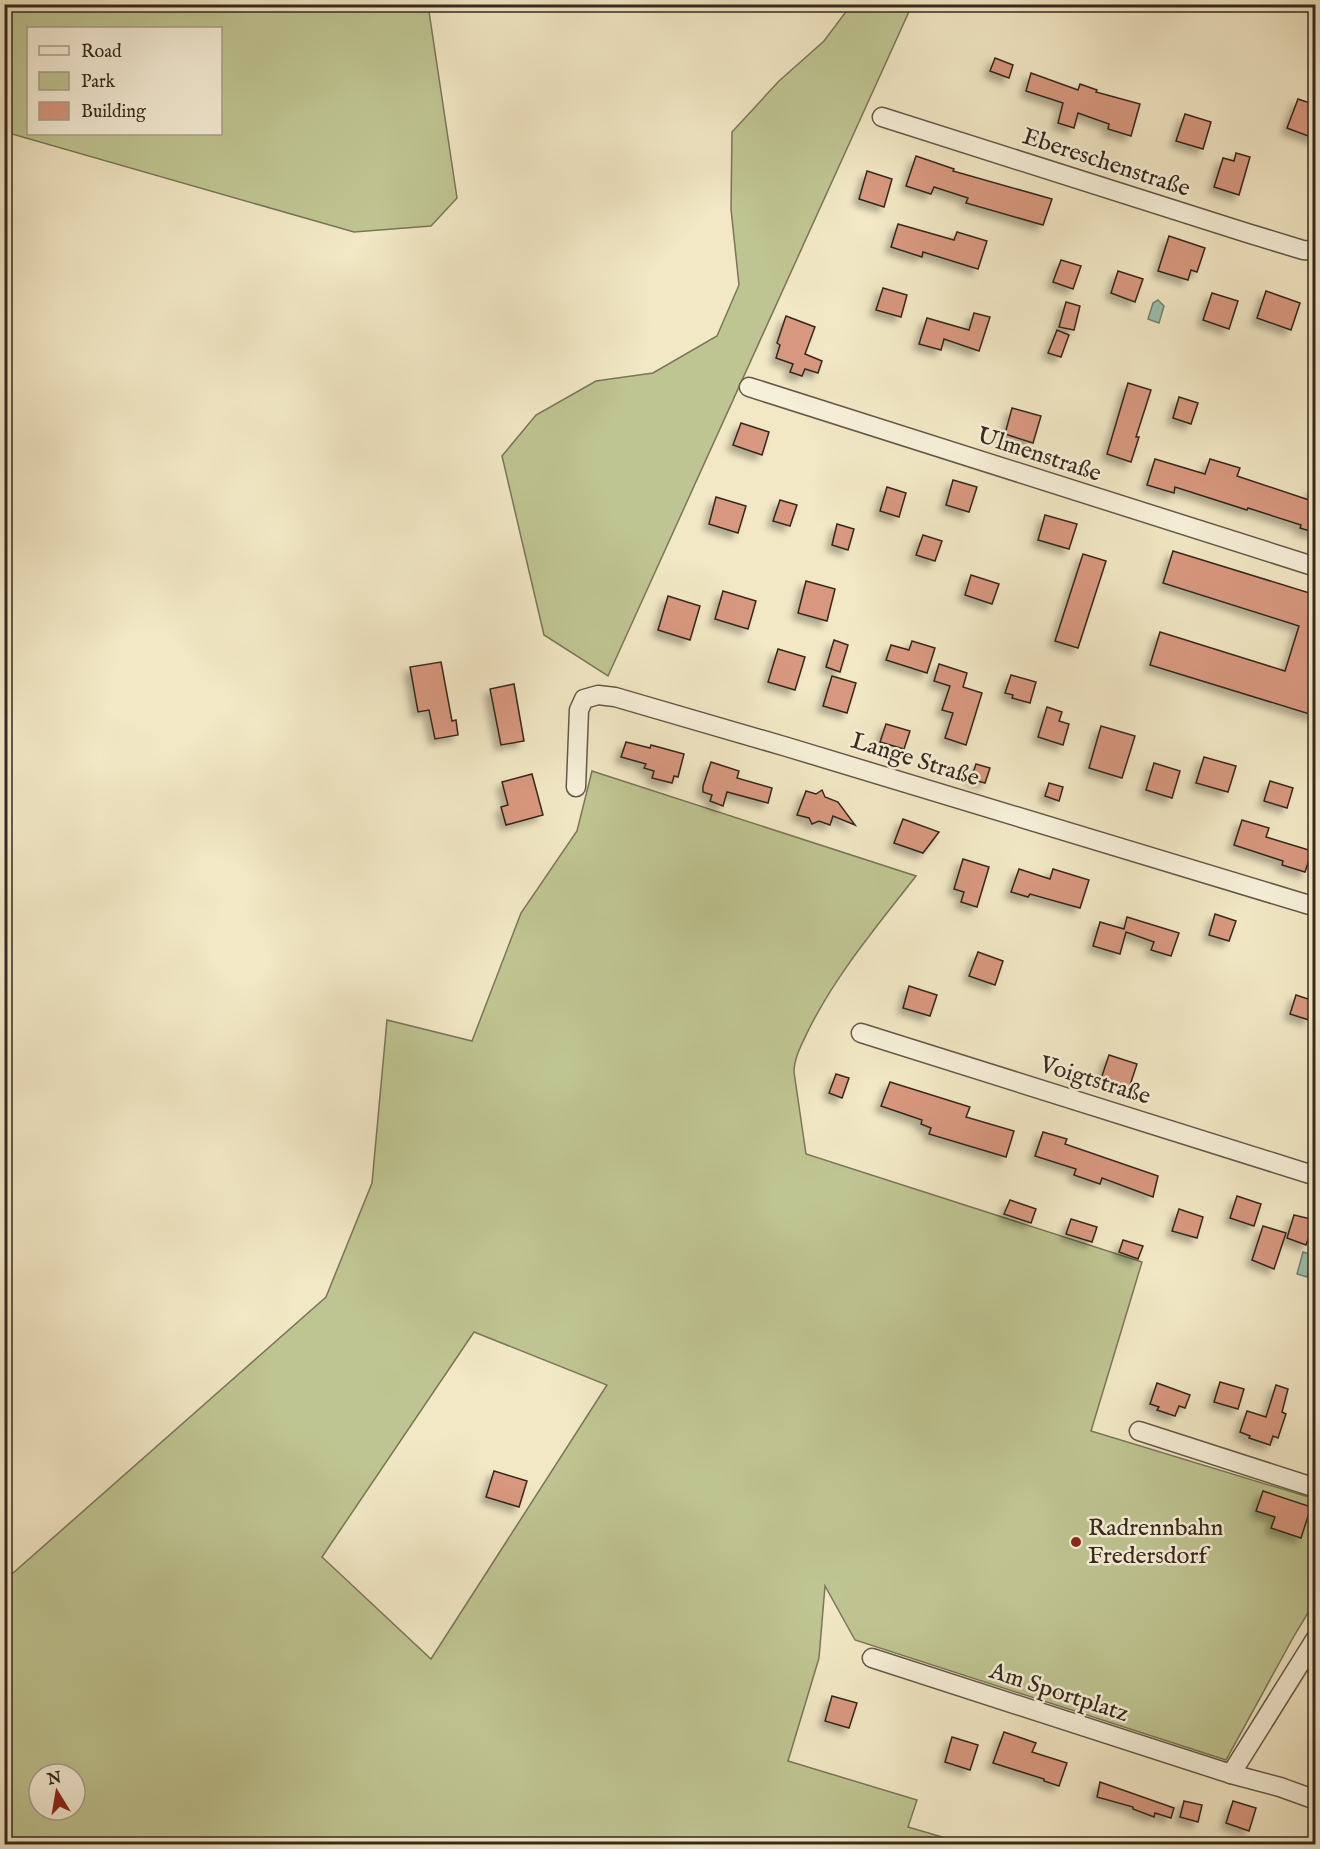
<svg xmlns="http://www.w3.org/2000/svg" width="1320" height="1849" font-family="'IM FELL English',serif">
	<defs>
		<filter id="shadow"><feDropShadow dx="-5.5" dy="5.5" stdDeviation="3" flood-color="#0004"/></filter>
	</defs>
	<rect width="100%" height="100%" fill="#f2e8c5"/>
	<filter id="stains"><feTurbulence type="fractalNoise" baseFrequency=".00333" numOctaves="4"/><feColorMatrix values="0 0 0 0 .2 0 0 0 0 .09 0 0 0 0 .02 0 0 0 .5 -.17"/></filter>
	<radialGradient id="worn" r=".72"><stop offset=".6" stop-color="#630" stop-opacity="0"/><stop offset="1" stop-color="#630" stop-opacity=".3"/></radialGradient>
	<g fill="#bfc592" stroke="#7a7658" stroke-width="1.5" fill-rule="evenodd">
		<path d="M4 5H428L457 198 431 226 354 232 5 132ZM28 28H220V134H28Z"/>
		<polygon points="851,5 912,5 608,676 544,635 502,456 536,415 596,381 653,373 717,336 739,285 731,209 732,132 779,81 824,41"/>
		<path d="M592 771 916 876C878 925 837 973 809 1029 803 1042 794 1057 794 1072L806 1154 1142 1262 1091 1431 1315 1499V1601L1294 1636 1226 1760 855 1640 825 1586 819 1658 788 1761 917 1800 908 1827 966 1844H5L4 1581 326 1297 372 1183 387 1020 472 1041 521 913 577 831ZM474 1332 607 1385 431 1659 322 1557ZM39 1774H75V1810H39Z"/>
	</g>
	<g fill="#9cc1ae" stroke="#738474" stroke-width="1.5">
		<polygon points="1158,300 1164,306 1159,323 1148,319 1153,303"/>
		<polygon points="1303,1252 1313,1255 1307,1277 1297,1274"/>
	</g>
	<g fill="#d8987f" stroke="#36281e" stroke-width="1.5" filter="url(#shadow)">
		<polygon points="995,58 1013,65 1009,78 990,71"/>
		<polygon points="1031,73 1078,90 1080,84 1097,90 1096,92 1140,104 1131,136 1108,129 1109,124 1078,113 1074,128 1058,123 1063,103 1026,91"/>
		<polygon points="1298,99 1316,105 1316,139 1287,128"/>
		<polygon points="1185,114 1211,122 1203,149 1176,141"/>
		<polygon points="1236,153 1250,157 1239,195 1214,187 1223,158 1234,161"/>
		<polygon points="916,156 954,169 953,171 1052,199 1043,225 966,203 968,198 934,187 931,194 906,186"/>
		<polygon points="867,171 892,179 884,207 859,199"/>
		<polygon points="898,224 954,240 957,232 987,241 978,269 923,252 922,257 891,247"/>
		<polygon points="1169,236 1205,248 1197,272 1191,270 1188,280 1158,271"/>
		<polygon points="1061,260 1081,266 1073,289 1053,282"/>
		<polygon points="1118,271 1143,279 1135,302 1111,293"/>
		<polygon points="883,288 907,295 901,317 876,310"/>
		<polygon points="1266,291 1300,303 1291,330 1257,318"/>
		<polygon points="1212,293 1238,301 1229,329 1203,320"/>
		<polygon points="1066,302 1080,306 1074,330 1059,327"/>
		<polygon points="974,313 990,317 979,351 944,339 941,350 919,344 927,318 969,330"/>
		<polygon points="786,316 815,327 805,354 822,361 818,373 805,369 802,376 790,372 793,364 776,358 780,345 777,343"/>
		<polygon points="1057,330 1069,335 1061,357 1048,353"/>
		<polygon points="1128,383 1151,390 1136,437 1139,437 1131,462 1107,454"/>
		<polygon points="1179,397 1198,403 1191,424 1173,418"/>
		<polygon points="1012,408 1041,416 1033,443 1005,434"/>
		<polygon points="741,423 769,432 762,455 733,445"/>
		<polygon points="1155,459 1205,474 1210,459 1240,468 1237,476 1309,500 1312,489 1316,489 1316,533 1300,528 1301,525 1248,508 1247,510 1175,487 1174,493 1147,485"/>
		<polygon points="953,480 977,487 969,512 946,505"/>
		<polygon points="887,487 906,493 899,517 880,511"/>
		<polygon points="716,497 746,506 738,533 709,524"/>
		<polygon points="780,500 797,505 790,526 773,521"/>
		<polygon points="1045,515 1077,524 1069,549 1038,540"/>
		<polygon points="837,524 854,529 848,550 832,545"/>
		<polygon points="923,535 942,541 935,561 916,555"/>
		<polygon points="1173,551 1316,595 1316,716 1150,665 1160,632 1285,671 1299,626 1163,583"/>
		<polygon points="1083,554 1106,561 1078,648 1055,641"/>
		<polygon points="971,575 999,584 992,604 965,595"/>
		<polygon points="806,581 835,589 827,621 798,613"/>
		<polygon points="723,591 756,601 748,629 715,619"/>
		<polygon points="668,596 700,606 690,640 658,630"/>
		<polygon points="834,640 848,645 840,672 826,667"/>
		<polygon points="912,641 935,648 927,673 886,660 891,645 909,650"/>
		<polygon points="778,649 805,657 795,690 768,682"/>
		<polygon points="441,662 452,721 456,720 458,735 435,739 429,710 418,712 410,667"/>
		<polygon points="939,664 967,673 963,687 982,693 966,745 945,738 953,713 942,710 950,686 934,681"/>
		<polygon points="1011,675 1036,682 1030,703 1012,698 1013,695 1005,693"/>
		<polygon points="832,676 856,683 847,713 823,706"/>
		<polygon points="514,684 524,741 501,745 490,689"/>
		<polygon points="1047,707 1062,712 1059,721 1069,724 1063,745 1038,737"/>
		<polygon points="886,724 910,731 904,749 880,742"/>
		<polygon points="1101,726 1135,736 1122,778 1089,768"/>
		<polygon points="626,742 650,748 651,745 684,754 678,777 674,776 672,783 652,778 654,771 644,768 646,764 621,757"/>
		<polygon points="1204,757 1236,766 1228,792 1196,783"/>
		<polygon points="711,762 739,771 737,778 772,788 768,803 727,792 723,806 710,801 712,795 703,792 703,786"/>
		<polygon points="1154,763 1180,771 1172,798 1146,790"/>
		<polygon points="976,764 990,768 985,783 971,779"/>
		<polygon points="532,774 543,815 506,825 501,807 508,805 502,782"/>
		<polygon points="1270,781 1293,788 1287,808 1264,801"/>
		<polygon points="1049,783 1063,787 1059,801 1045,796"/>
		<polygon points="822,790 825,797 838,802 855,825 833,816 830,825 819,821 812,824 809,818 797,815 806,791 816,794"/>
		<polygon points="903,819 939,832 923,853 894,843"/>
		<polygon points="1242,820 1269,828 1266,837 1312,851 1305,872 1282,865 1283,861 1234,845"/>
		<polygon points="963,859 989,867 977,907 961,902 964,892 954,889"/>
		<polygon points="1019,869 1050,879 1053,869 1089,880 1080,908 1030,894 1028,897 1011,892"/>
		<polygon points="1215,914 1236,921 1229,941 1209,935"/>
		<polygon points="1127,917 1179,933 1171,956 1151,950 1154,942 1126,932 1120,954 1093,946 1100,922 1124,929"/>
		<polygon points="978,952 1003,961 995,985 969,976"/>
		<polygon points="909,986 937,995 930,1016 903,1008"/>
		<polygon points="1296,995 1314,1001 1309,1020 1290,1014"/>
		<polygon points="1109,1055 1137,1064 1129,1088 1101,1079"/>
		<polygon points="836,1074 849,1078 842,1098 829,1093"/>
		<polygon points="890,1082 970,1107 966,1117 1014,1131 1006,1157 929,1134 931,1128 921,1124 922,1120 881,1106"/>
		<polygon points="1043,1132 1067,1139 1065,1144 1158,1176 1153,1197 1102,1178 1100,1184 1074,1175 1076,1169 1035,1156"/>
		<polygon points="1237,1196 1261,1204 1254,1226 1230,1218"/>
		<polygon points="1010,1200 1036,1209 1031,1223 1004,1214"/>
		<polygon points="1179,1209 1203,1217 1197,1238 1172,1231"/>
		<polygon points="1294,1215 1315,1220 1306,1245 1287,1238"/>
		<polygon points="1071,1219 1097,1227 1092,1242 1066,1234"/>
		<polygon points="1263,1226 1286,1233 1274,1269 1252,1260"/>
		<polygon points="1123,1240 1143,1246 1138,1259 1119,1252"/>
		<polygon points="1220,1382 1244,1389 1238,1409 1214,1402"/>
		<polygon points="1157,1383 1190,1395 1185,1408 1179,1406 1175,1416 1157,1410 1159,1407 1150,1404"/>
		<polygon points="1276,1385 1288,1389 1282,1412 1286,1414 1278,1438 1273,1436 1270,1445 1249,1438 1250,1436 1240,1432 1247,1411 1266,1417"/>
		<polygon points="494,1471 527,1481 519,1507 486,1497"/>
		<polygon points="1263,1491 1311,1507 1301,1538 1271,1528 1275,1517 1256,1511"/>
		<polygon points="832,1696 857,1703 849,1728 825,1721"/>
		<polygon points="1004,1732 1036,1743 1032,1752 1067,1763 1059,1786 1044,1781 1044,1779 993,1763"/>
		<polygon points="952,1737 978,1745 970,1770 945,1762"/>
		<polygon points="1100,1782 1174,1808 1171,1818 1155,1813 1154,1817 1133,1809 1133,1807 1097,1797"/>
		<polygon points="1184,1801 1202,1805 1198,1822 1180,1817"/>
		<polygon points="1233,1801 1256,1808 1249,1831 1226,1823"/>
	</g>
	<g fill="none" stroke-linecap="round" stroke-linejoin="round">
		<defs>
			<g id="minor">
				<polyline points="882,117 1244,232 1303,250 1316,251"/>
				<polyline points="749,387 1316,567"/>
				<polyline points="576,787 579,710 584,699 598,695 615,697 787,747 1316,907"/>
				<polyline points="861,1033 1316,1176"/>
				<polyline points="1139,1431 1316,1488"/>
				<polyline points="872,1658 1231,1774 1280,1787 1316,1800"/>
				<polyline points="1231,1774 1316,1638"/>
			</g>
		</defs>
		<use href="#minor" stroke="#655848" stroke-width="21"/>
		<use href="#minor" stroke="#f7f0d9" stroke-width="18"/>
	</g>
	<circle fill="#8f2418" stroke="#f7f0d9" stroke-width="2" cx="1076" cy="1542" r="6"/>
	<g text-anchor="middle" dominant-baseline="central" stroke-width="5" stroke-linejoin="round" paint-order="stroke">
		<g font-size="24" fill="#36281e" stroke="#f7f0d9">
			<text transform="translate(1106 163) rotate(18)">Ebereschenstraße</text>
			<text transform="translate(1039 455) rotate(18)">Ulmenstraße</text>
			<text transform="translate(915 760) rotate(17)">Lange Straße</text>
			<text transform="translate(1095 1081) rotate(17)">Voigtstraße</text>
			<text transform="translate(1059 1693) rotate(18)">Am Sportplatz</text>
		</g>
		<g font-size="24" fill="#36281e" stroke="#f7f0d9" text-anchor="start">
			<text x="1088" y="1528">Radrennbahn<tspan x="1088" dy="28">Fredersdorf</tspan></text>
		</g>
	</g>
	<rect width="1320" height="1849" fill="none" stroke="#f2e8c5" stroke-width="24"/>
	<rect x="6" y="6" width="1308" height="1837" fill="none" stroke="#36281e" stroke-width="3"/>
	<rect x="12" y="12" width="1296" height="1825" fill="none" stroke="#36281e" stroke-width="1.5"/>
	<rect x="27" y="27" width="195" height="108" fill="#f7f0d9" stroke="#aaa08e" stroke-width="1.5"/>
	<rect x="39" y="46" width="30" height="9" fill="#f7f0d9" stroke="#aaa08e" stroke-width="1.5"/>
	<text x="81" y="57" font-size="18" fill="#36281e">Road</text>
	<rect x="39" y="72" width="30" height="18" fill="#bfc592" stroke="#aaa08e" stroke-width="1.5"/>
	<text x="81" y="87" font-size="18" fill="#36281e">Park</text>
	<rect x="39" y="102" width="30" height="18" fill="#d8987f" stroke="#aaa08e" stroke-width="1.5"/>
	<text x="81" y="117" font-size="18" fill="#36281e">Building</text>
	<g transform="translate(57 1792) rotate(349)"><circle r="28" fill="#f7f0d9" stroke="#aaa08e" stroke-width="1.5"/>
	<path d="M0-4.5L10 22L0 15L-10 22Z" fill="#8f2418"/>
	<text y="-9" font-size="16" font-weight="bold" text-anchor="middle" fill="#36281e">N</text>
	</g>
	<rect width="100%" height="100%" filter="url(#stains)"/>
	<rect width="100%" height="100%" fill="url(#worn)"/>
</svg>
